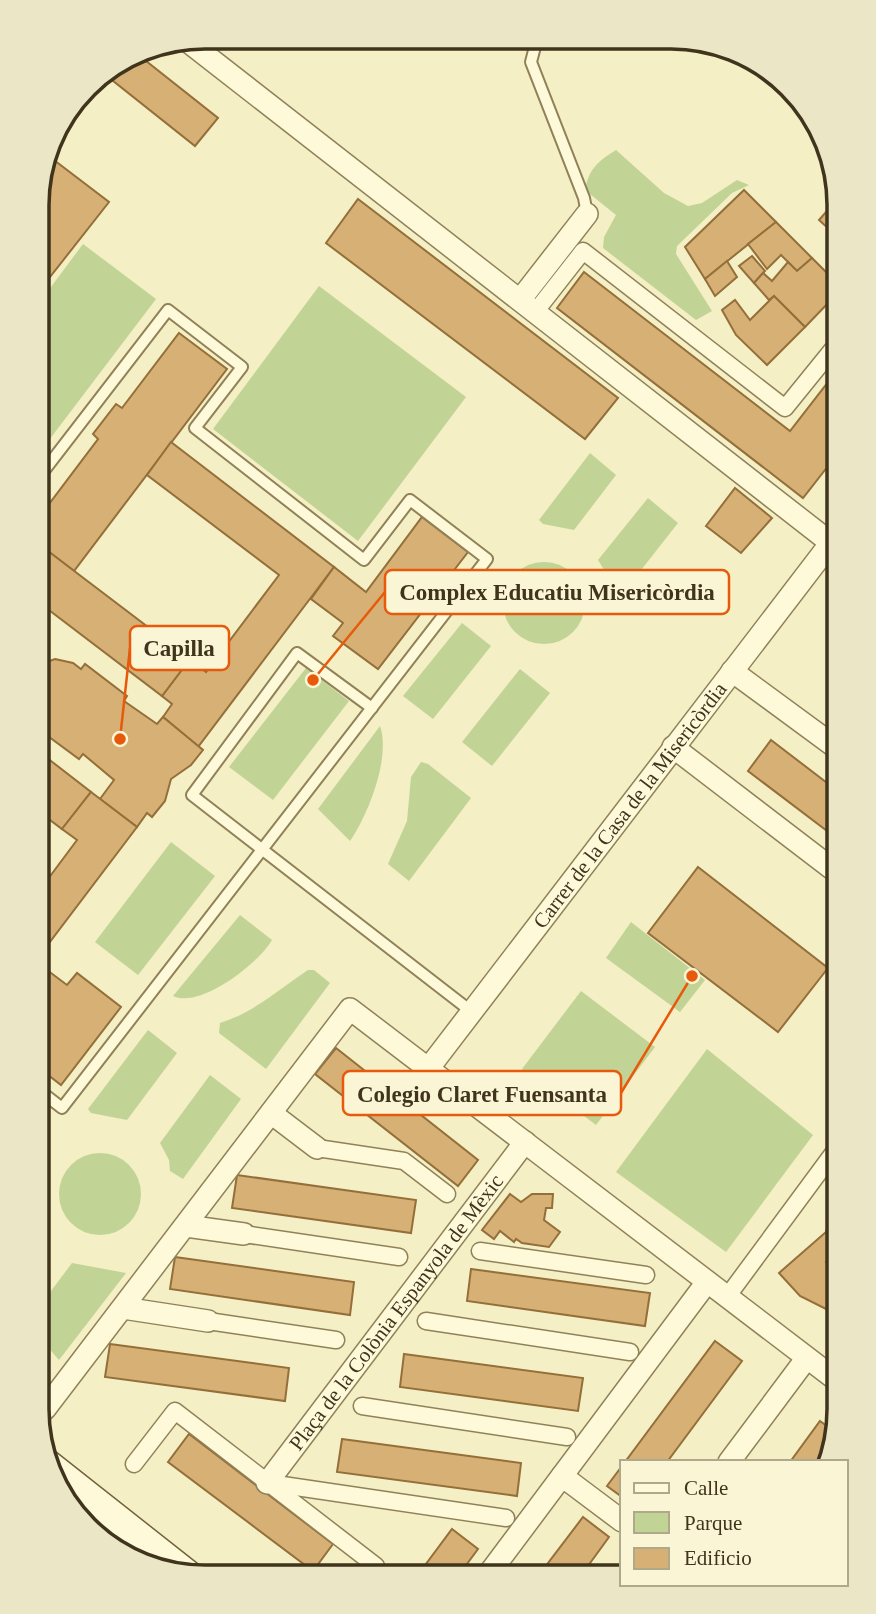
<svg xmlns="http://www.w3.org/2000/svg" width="876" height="1614" font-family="Georgia,serif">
	<rect width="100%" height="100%" fill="#f4efc4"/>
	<g fill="#c1d496">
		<path d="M616 150 664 193 688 206 702 203 737 180 749 185 732 193 677 246 676 254 712 311 696 320 603 248 604 237 616 215 585 190C589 169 597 162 616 150Z"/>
		<polygon points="83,244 156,299 40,452 39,303"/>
		<polygon points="319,286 466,397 358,541 213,429"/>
		<polygon points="590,453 616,475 574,530 543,524 539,520"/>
		<polygon points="648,498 678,523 623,593 616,589 598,560"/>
		<circle cx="544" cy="603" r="41"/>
		<polygon points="462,623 491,646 433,719 403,696"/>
		<polygon points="306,668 349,701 273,800 229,767"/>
		<polygon points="520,669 550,693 492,766 462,742"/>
		<path d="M380 726C391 757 368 815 350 841L318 809Z"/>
		<polygon points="421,762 428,764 471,798 409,881 388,864 407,821 411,777"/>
		<polygon points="171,842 215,876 138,975 95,942"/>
		<path d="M240 915 272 940C259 963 200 1009 173 996Z"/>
		<polygon points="631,922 705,980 680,1012 606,958"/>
		<path d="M308 970H314L330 983 266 1069 219 1033 220 1023C255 1012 279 989 308 970Z"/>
		<polygon points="581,991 655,1047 596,1125 522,1069"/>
		<polygon points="148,1030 177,1053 127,1120 91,1113 88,1109"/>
		<polygon points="707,1049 813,1135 726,1252 616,1172"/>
		<polygon points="210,1075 241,1099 183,1179 170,1171 169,1160 160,1143"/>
		<circle cx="100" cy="1194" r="41"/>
		<polygon points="72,1263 126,1273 59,1360 45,1344 45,1299"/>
	</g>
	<g fill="#d6b075" stroke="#946f3a" stroke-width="2">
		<polygon points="136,53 218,118 195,146 112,80"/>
		<polygon points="50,157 109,202 39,291 38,183"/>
		<polygon points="744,190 776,222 705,279 685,247"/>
		<polygon points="358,199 618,398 585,439 326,243"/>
		<polygon points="826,212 831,215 831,231 819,220"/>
		<polygon points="776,222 812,258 797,271 781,255 767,269 748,244"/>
		<polygon points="752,256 765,271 754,283 739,266"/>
		<polygon points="812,258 831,277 831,300 805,327 774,296 769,300 754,283 763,273 772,281 788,262 797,271"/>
		<polygon points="727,261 737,277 715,296 705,279"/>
		<polygon points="584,272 790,431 832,377 832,461 803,498 557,308"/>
		<polygon points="774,296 805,327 767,365 736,335 722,310 735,300 750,320"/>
		<polygon points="179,333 227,369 74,571 40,545 40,516 98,439 93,434 116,404 122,408"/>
		<polygon points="171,442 334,567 198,747 163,717 172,704 162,696 190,659 206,672 279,575 147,475"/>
		<polygon points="735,488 772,518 741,553 706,526"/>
		<polygon points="422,517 468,552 378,669 333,636 343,623 311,599 334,567 366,592"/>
		<polygon points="40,545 190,659 162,696 41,604"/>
		<polygon points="55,659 73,663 81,669 85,664 127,696 124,701 157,724 163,717 203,750 191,765 171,779 165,801 152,817 147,813 137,827 100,799 114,780 83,754 79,759 41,731 41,664"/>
		<polygon points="771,740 835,789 835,837 748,771"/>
		<polygon points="42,754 91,792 62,829 42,814"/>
		<polygon points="91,792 137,827 43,951 42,887 77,840 62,829"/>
		<polygon points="698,867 828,968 778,1032 648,933"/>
		<polygon points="43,967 67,985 77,973 121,1007 61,1085 43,1071"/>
		<polygon points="336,1048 478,1160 458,1186 315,1074"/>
		<polygon points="237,1175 416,1200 411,1233 232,1208"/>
		<polygon points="510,1194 521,1202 532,1194 553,1194 552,1208 546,1208 544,1220 560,1232 549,1247 522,1243 516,1239 514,1242 500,1231 494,1239 482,1230"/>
		<polygon points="837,1210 838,1251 826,1262 838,1275 838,1297 826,1309 800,1296 779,1273 826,1232 831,1213"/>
		<polygon points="175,1257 354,1282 350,1315 170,1289"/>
		<polygon points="471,1269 650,1293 645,1326 467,1301"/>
		<polygon points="715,1341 742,1361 667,1462 625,1462"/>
		<polygon points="110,1344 289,1368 285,1401 105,1377"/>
		<polygon points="404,1354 583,1378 578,1411 400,1387"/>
		<polygon points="820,1421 835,1432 823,1462 790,1462"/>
		<polygon points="189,1434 333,1544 313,1571 168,1462"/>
		<polygon points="342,1439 521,1463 517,1496 337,1472"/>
		<polygon points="622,1466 622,1497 607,1486"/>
		<polygon points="583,1517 609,1537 585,1570 542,1571"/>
		<polygon points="452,1529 478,1549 461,1572 420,1572"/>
	</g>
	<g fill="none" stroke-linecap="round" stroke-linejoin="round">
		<defs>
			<g id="service">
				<polyline points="537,39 531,62 584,198 587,214"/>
				<polyline points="40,476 168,310 242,367 195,428 364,560 410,500 487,559 62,1108 44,1094"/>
				<polyline points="372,708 297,653 192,795 472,1012"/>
			</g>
			<g id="pedestrian">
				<polyline points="536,311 583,251 785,408 832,350"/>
				<polyline points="317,1148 404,1161 447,1194"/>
				<polyline points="244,1234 399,1257"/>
				<polyline points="480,1251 646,1275"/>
				<polyline points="727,1297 837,1148"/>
				<polyline points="208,1321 336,1340"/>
				<polyline points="426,1321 630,1352"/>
				<polyline points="362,1406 567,1437"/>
				<polyline points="134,1464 175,1411 376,1566 370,1573"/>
				<polyline points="269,1483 506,1518"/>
			</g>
			<g id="minor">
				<polyline points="186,40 831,543"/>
				<polyline points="520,300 587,214"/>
				<polyline points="732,671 834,746"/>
				<polyline points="673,747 835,871"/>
				<path id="s1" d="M428 1069 833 540"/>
				<polyline points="271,1113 317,1148"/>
				<polyline points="186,1226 244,1234"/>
				<polyline points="123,1308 208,1321"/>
				<polyline points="45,1409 350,1009 839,1382"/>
				<polyline points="729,1462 806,1359"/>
				<polyline points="562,1476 622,1521"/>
				<path id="s2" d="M267 1483 525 1142"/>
				<polyline points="491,1571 707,1282"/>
			</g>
			<polyline id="secondary" points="46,1464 188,1576"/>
		</defs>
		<use href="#service" stroke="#918158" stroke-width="14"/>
		<use href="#pedestrian" stroke="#918158" stroke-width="19"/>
		<use href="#minor" stroke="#918158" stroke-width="24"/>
		<use href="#secondary" stroke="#73623b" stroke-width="33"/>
		<use href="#service" stroke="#fdf9d9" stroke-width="10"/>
		<use href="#pedestrian" stroke="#fdf9d9" stroke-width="16"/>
		<use href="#minor" stroke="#fdf9d9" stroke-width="21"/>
		<use href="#secondary" stroke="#fdf9d9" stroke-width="30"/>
	</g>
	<g text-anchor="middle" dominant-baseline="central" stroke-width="6" stroke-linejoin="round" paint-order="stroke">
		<g font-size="21" fill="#40341d" stroke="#faf6d5">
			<text stroke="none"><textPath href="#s1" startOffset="332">Carrer de la Casa de la Misericòrdia</textPath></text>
			<text stroke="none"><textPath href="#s2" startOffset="214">Plaça de la Colònia Espanyola de Mèxic</textPath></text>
		</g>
	</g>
	<path d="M0 0H876V1614H0ZM205 49H671A156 156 0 0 1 827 205V1409A156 156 0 0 1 671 1565H205A156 156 0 0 1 49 1409V205A156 156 0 0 1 205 49Z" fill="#ebe6c6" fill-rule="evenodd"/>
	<path fill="none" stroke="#40341d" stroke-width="3.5" d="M205 49H671A156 156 0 0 1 827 205V1409A156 156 0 0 1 671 1565H205A156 156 0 0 1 49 1409V205A156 156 0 0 1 205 49Z"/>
	<path fill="none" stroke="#e8590c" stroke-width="2.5" d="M313 680L385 592M120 739L130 648M692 976L621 1093"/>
	<g fill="#e8590c" stroke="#faf6d5" stroke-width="2.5">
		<circle cx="313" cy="680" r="7"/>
		<circle cx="120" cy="739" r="7"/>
		<circle cx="692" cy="976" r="7"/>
	</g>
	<g fill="#faf6d5" stroke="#e8590c" stroke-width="2.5">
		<rect x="385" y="570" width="344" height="44" rx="7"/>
		<rect x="130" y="626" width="99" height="44" rx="7"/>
		<rect x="343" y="1071" width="278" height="44" rx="7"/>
	</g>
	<g font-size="23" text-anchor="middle" font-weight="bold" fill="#40341d">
		<text x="557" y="600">Complex Educatiu Misericòrdia</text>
		<text x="179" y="656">Capilla</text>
		<text x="482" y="1102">Colegio Claret Fuensanta</text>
	</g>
	<rect x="620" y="1460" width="228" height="126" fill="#faf6d5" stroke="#b0a88b" stroke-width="2"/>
	<rect x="634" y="1483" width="35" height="10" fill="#fdf9d9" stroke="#b0a88b" stroke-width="2"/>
	<text x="684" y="1495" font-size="21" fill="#40341d">Calle</text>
	<rect x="634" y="1512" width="35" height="21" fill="#c1d496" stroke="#b0a88b" stroke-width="2"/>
	<text x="684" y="1530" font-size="21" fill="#40341d">Parque</text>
	<rect x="634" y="1548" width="35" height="21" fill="#d6b075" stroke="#b0a88b" stroke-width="2"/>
	<text x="684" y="1565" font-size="21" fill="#40341d">Edificio</text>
</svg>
